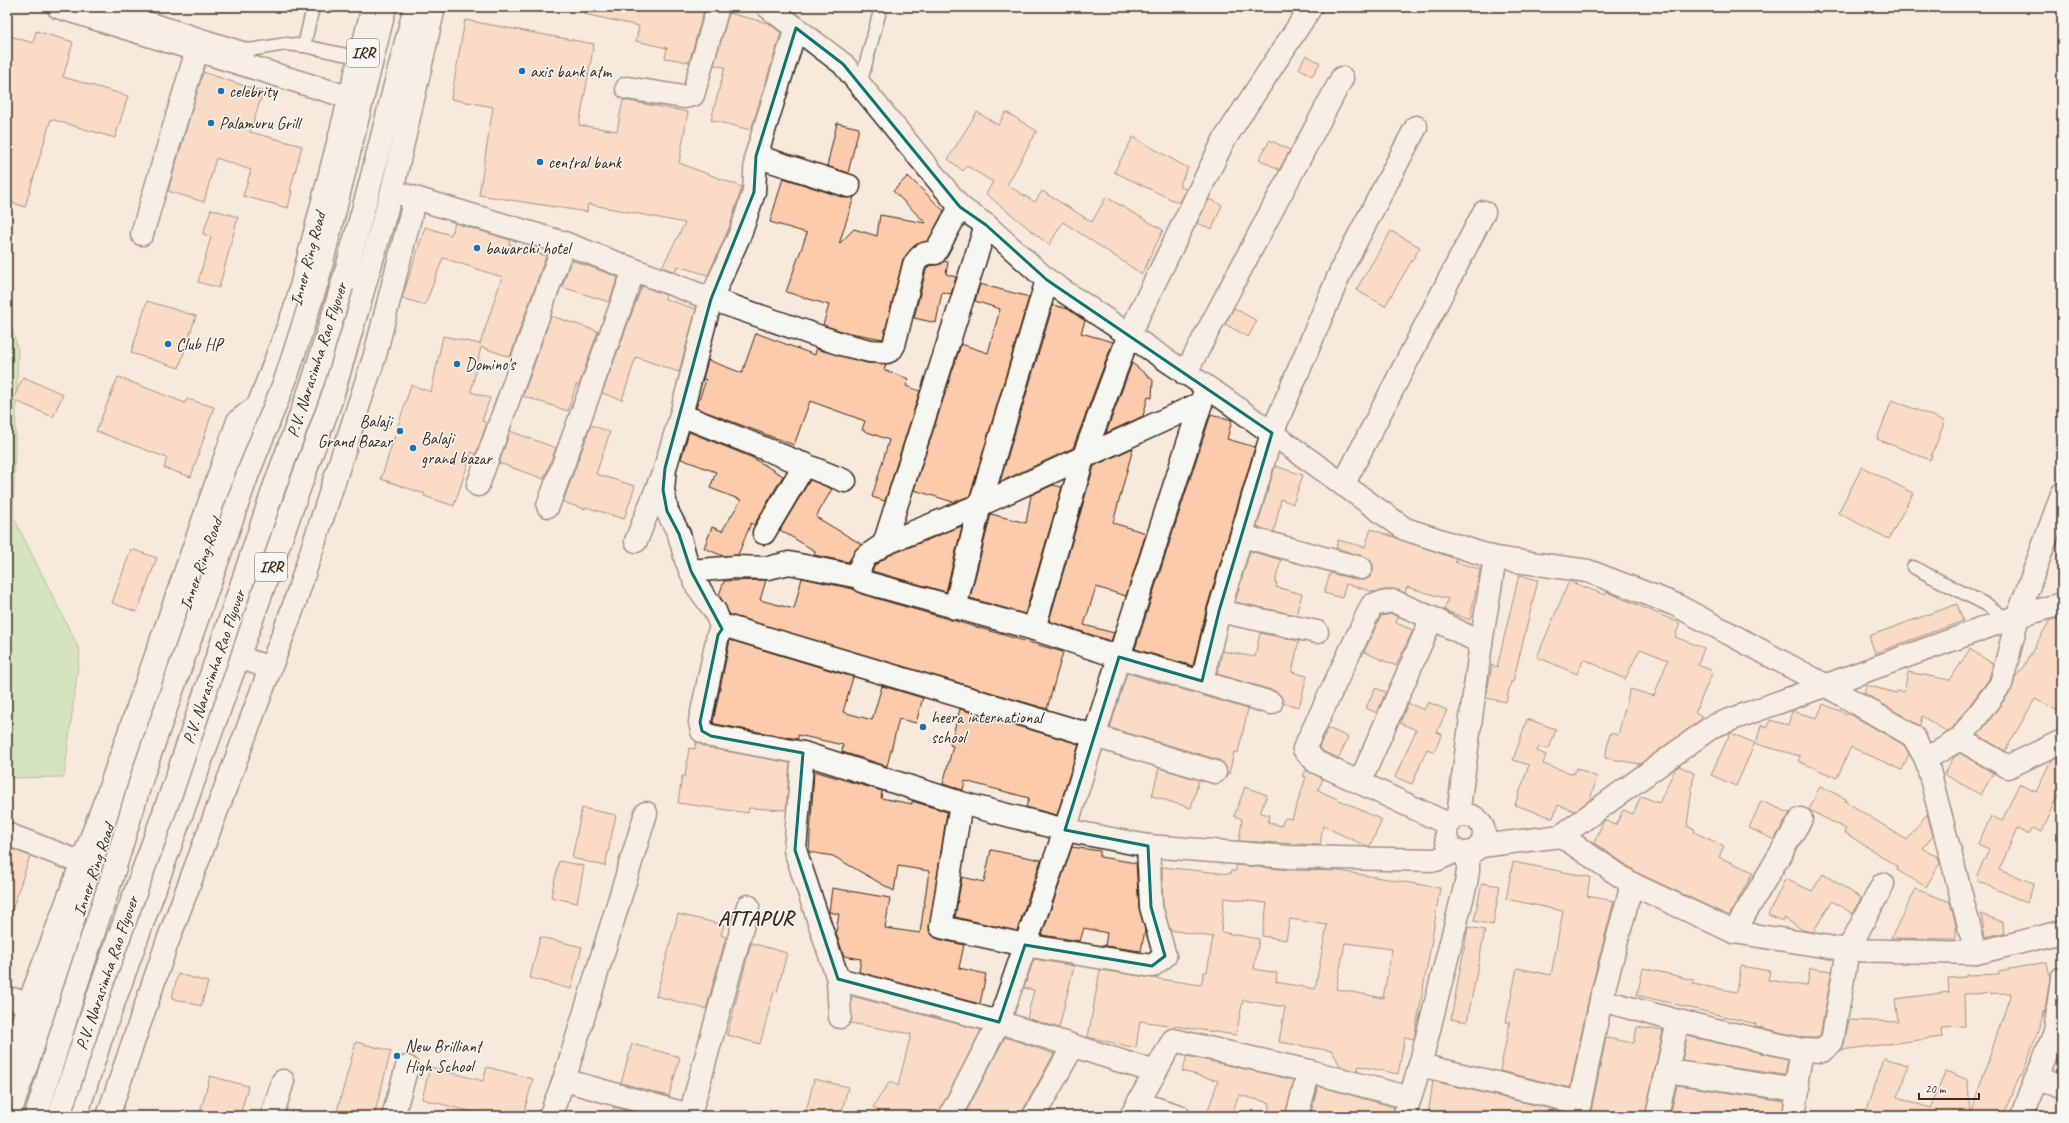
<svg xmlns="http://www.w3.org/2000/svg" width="2069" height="1123" font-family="Caveat,sans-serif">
	<rect width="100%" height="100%" fill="#f8e9dd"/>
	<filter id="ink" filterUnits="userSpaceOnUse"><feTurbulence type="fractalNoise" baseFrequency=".025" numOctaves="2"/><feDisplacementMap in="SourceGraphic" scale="8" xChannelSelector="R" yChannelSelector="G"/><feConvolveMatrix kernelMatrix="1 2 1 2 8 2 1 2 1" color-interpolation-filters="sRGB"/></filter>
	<g filter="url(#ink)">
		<polygon fill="#addc9c" stroke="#74835d" points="7,309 18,350 13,516 80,651 64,777 7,778"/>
		<g fill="#fccbab" stroke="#3b2a1e" fill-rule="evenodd">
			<polygon points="585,7 705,7 689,62 665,58 667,48 636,41 639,26 584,14"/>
			<polygon points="729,13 768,23 781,33 751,130 711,120 725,67 714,65"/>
			<polygon points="465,20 594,44 579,125 617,131 623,100 688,112 679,163 742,187 729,228 708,275 677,266 675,272 662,267 685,223 588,204 587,212 479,195 493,107 451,99"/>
			<polygon points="36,31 73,42 63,77 128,96 115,138 51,119 25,207 7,201 7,35 33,43"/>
			<polygon points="1306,55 1320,63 1312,76 1299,68"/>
			<polygon points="203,72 263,92 250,132 302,146 290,191 292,191 288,208 243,196 251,170 216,158 204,202 168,191"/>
			<polygon points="977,112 998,125 1006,112 1037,131 1007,185 1035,202 1042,191 1092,222 1106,197 1163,230 1142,274 1063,222 1049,245 986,194 993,182 967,166 963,171 948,159"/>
			<polygon points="837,123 859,128 848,173 827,166"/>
			<polygon points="1133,137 1188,168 1179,186 1186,189 1179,203 1114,172"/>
			<polygon points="1270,140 1290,150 1279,170 1259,159"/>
			<polygon points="908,176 944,211 928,241 915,245 903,259 883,339 845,332 823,325 829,305 786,292 807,233 770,222 783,178 845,198 854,197 839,244 854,229 877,236 880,215 926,223 893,191"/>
			<polygon points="1209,199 1222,205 1212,229 1197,223"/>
			<polygon points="211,209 238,217 219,288 198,282 211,237 203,234"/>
			<polygon points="455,223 510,240 509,244 546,256 510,357 481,347 471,392 490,398 482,421 487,423 476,454 472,452 454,506 424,496 425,494 381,479 411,385 431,392 443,336 480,344 502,277 443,258 425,305 402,298 425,227 451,235"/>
			<polygon points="1391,231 1420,247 1385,306 1356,290"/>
			<polygon points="571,260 618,277 609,302 562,287"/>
			<polygon points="944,261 948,262 946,274 956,277 951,294 942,292 936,323 914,318 926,270 929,266 941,264"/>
			<polygon points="980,284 1029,297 970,496 953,502 914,490 961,344 988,353 1000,309 975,301"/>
			<polygon points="642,286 666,295 665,299 696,309 679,372 636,357 622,400 602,393"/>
			<polygon points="147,301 196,316 179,368 131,353"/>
			<polygon points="1053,305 1068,309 1085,321 1081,333 1113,342 1073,448 1000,482"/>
			<polygon points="1234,308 1257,321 1248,337 1225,324"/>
			<polygon points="551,316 598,331 579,385 576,385 568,411 523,396"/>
			<polygon points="756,333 815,355 816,349 867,363 886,364 884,370 909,379 906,386 920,391 885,501 872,497 889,440 862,430 865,421 810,401 794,445 696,408 706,380 703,379 708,360 742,373"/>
			<polygon points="1132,363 1153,380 1152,398 1148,397 1143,416 1106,433"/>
			<polygon points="23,377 63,394 53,417 13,400"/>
			<polygon points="118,377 185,403 187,399 214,407 191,477 164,468 167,458 96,431"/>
			<polygon points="1892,400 1945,421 1930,460 1877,439"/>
			<polygon points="1211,414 1232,420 1227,439 1255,447 1207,607 1193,666 1135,649"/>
			<polygon points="591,425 610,432 596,474 635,486 624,519 586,507 585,509 563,502"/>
			<polygon points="510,431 556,448 544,479 499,463"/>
			<polygon points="689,432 751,457 783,476 754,525 751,523 738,555 723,556 704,548 712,527 722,531 741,500 710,488 716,472 681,459"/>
			<polygon points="1133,448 1113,523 1146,533 1126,596 1096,587 1084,625 1114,633 1111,641 1049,621 1094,466"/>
			<polygon points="1275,466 1303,475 1293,504 1281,499 1274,532 1257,527"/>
			<polygon points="1862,467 1913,493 1889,539 1838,513"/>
			<polygon points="810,480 832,489 816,517 861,544 848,562 814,555 815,551 780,530"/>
			<polygon points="1053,485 1062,487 1025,614 970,598 991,514 1026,523 1031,495"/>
			<polygon points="962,526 946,592 872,571 875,565 890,555"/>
			<polygon points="1371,529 1456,559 1455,562 1480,569 1470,620 1444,610 1448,599 1407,587 1405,593 1391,589 1374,592 1346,584 1342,598 1324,593 1330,573 1358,580 1365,580 1370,577 1373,572 1373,565 1370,559 1336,548 1338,540 1365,547"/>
			<polygon points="131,549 157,558 137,612 112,603"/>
			<polygon points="1250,551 1281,560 1275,583 1277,583 1276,587 1302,594 1296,615 1235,602"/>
			<polygon points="1519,575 1538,580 1513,682 1511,682 1506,702 1486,698 1492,665 1497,667"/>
			<polygon points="802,578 853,589 861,594 1063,652 1047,709 730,615 719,595 724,581 766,580 760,600 794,609"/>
			<polygon points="1569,581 1605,595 1607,592 1680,623 1675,637 1704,648 1698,665 1713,671 1695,713 1702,716 1702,719 1640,764 1605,758 1610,733 1618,735 1630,689 1654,696 1668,660 1640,649 1625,679 1584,659 1577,674 1537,657"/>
			<polygon points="1957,604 1963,621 1875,653 1869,636"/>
			<polygon points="1392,614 1398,617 1396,623 1413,630 1396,666 1364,652 1381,616"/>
			<polygon points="2062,617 2062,713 2035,699 2005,751 1978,735 2011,691 2016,676 2022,669 2050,620"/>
			<polygon points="1260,633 1299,641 1292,672 1307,676 1299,707 1283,703 1280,695 1275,691 1217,674 1222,651 1255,657"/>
			<polygon points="730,640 853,677 843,712 872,720 882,686 923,698 916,723 899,719 887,766 842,752 843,745 798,735 798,739 715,724 713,722"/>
			<polygon points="1970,649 1993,664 1989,679 1951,730 1947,732 1922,716 1920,726 1864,693 1866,685 1896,693 1897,691 1904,692 1908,672 1950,680"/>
			<polygon points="1127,673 1248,709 1238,753 1234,752 1229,774 1227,773 1224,764 1219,760 1110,728"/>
			<polygon points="1375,688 1386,692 1377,713 1366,708"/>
			<polygon points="1428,702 1447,710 1437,732 1442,734 1434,752 1427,749 1412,784 1395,777 1416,730 1400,723 1408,703 1424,710"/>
			<polygon points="1823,704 1857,718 1904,745 1909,754 1902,770 1851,747 1837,778 1798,761 1800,756 1756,744 1761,725 1768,727 1770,720 1788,725 1792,711 1817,718"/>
			<polygon points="960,709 1079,744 1057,815 1026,807 1029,798 965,781 963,790 943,784 953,746 950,745"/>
			<polygon points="1527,719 1556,729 1549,749 1539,747 1537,751 1546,755 1543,764 1574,774 1576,768 1597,777 1590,800 1575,811 1558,805 1553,818 1515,805 1529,765 1513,760"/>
			<polygon points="1328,728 1348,737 1339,758 1324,752 1319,747"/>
			<polygon points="1730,733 1755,743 1736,786 1711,775"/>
			<polygon points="696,742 709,748 790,763 786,810 749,808 748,813 678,803 682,776 685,776 689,748 695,749"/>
			<polygon points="1960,753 1993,773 1981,795 1944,774 1954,757"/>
			<polygon points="2062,755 2062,788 2042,832 2033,828 2029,835 2017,829 1999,870 2034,883 2027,903 1978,881 1977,875 1989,849 1978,844 1991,816 2002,821 2019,784 2036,792 2051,760"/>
			<polygon points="1679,766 1694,773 1687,826 1695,829 1694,832 1724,846 1719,857 1753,872 1729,916 1638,873 1594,843 1604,820 1616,825 1623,810 1633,814 1641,796 1659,803 1675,769"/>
			<polygon points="1159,768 1199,780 1191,808 1152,796"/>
			<polygon points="1306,770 1323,779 1318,790 1382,820 1370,846 1366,846 1323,826 1320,845 1239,841 1242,819 1234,816 1245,787 1267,795 1260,813 1270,815 1268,822 1281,826 1285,818 1292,819 1306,777 1303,776"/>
			<polygon points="814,771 882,791 881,798 912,804 912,801 947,812 929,931 933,936 938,939 964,945 959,968 986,974 980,1004 859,972 861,959 844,956 836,933 839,914 829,912 832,888 890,898 885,928 920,933 929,871 898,866 894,891 833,856 809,852"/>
			<polygon points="1820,786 1846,799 1845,801 1907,840 1927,814 1933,836 1923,848 1938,857 1940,863 1926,887 1897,870 1898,867 1844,832 1846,829 1809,810"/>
			<polygon points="1761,801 1790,813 1774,840 1749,828"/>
			<polygon points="582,808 616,815 605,866 572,858"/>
			<polygon points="7,847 30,856 10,916 7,916"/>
			<polygon points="1072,847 1100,851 1100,857 1136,863 1139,908 1145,930 1141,951 1105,946 1107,933 1084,928 1080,941 1042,935"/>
			<polygon points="991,850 1041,860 1017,931 955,917 962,877 984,882"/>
			<polygon points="559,861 584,866 577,903 551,897"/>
			<polygon points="1513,862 1590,877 1587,896 1614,901 1589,997 1570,1088 1500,1071 1510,1022 1506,1022 1517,968 1551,975 1563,911 1506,899"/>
			<path d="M1236 865 1289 870 1340 871 1440 888 1430 951 1414 1039 1405 1037 1398 1074 1359 1066 1357 1071 1341 1067 1332 1051 1279 1042 1285 1007 1243 1000 1236 1035 1140 1021 1136 1048 1088 1037 1100 970 1201 985 1204 972H1207L1213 937 1170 930 1163 905 1162 867 1230 874 1231 871H1236ZM1224 898 1267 903 1262 936 1286 940 1290 919 1327 925 1315 989 1276 982 1277 973 1254 969 1259 939 1221 932ZM1345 943 1392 949 1383 998 1336 989Z"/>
			<polygon points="1823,874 1861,898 1853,914 1832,901 1813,932 1803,930 1784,918 1783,921 1768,915 1785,879 1812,891"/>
			<polygon points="1482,883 1500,886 1493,925 1474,921"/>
			<polygon points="1916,889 1950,902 1956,925 1956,939 1891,938"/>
			<polygon points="678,914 724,925 721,935 726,937 706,1009 656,996"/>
			<polygon points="1981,914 2003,922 2004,933 1985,937"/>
			<polygon points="1468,927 1485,930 1467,1022 1451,1019"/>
			<polygon points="540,937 582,947 571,989 530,978"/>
			<polygon points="751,943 787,953 777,992 774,991 760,1044 727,1035"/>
			<polygon points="1034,959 1074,966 1059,1028 1027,1018 1034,990 1024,988"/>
			<polygon points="2047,962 2050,977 2045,1010 2022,1076 2020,1075 2002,1116 1865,1116 1884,1058 1908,1065 1898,1097 1930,1108 1946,1071 1968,1080 1970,1115 2011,993 1964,994 1965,1026 1941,1027 1942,1037 1841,1050 1844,1044 1849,1020 1898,1022 1895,999 1949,992 1948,978 1966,977 1966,975 1999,974 1999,971"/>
			<polygon points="1741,966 1770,971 1768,980 1807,986 1810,968 1832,971 1820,1036 1817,1038 1804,1038 1755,1026 1756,1024 1637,995 1643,968 1694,980 1693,984 1737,992"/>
			<polygon points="178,974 208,982 201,1006 172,998"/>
			<polygon points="851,996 981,1030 938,1116 886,1116 873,1107 890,1081 898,1086 911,1034 851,1023"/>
			<polygon points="1637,1027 1663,1031 1645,1116 1590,1116 1606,1038 1634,1043"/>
			<polygon points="1687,1036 1788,1059 1785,1075 1682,1061"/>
			<polygon points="1005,1037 1054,1054 1023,1110 1022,1116 964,1116"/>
			<polygon points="356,1042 391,1051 374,1116 354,1116 337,1111"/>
			<polygon points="632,1044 680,1057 669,1096 621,1083"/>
			<polygon points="1187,1056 1294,1080 1285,1116 1267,1116 1270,1103 1239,1095 1231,1116 1206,1116 1218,1081 1182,1071"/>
			<polygon points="430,1067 483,1081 487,1067 533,1079 523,1116 475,1116 476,1113 422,1099"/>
			<polygon points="210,1076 248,1086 240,1116 211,1116 200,1113"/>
			<polygon points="814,1079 848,1087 841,1116 805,1116"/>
			<polygon points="1433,1081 1565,1112 1565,1116 1428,1116"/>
			<polygon points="1677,1085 1784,1101 1782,1116 1670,1116"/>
			<polygon points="1318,1086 1394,1107 1392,1116 1310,1116"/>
			<polygon points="614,1107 646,1116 611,1116"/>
		</g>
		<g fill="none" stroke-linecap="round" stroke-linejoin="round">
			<defs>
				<g id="lane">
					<polyline points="113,7 249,50 286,44 304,46 361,58"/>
					<polyline points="304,46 313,7"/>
					<polyline points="860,85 881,7"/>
					<polyline points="1913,567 1989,606 2007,620"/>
				</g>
				<g id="street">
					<polyline points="58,7 351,98"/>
					<polyline points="796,28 756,156 754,192 741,232 711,299 681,415 665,468 663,490 667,511 679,534 686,560 697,586 715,611 722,629 718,635 700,722 702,731 711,736 803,753 961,803 1065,830 1148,846 1289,857 1436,860 1457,851"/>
					<polyline points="627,88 684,97 693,95 718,7"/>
					<polyline points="756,156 849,186"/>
					<path d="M415 198 564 243 711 299 841 344 870 351 887 352 891 350 894 345 914 265C920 255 924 252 935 253L960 207"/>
					<polyline points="142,234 197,50"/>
					<polyline points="1185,374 1342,78"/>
					<polyline points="1201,403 980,505 884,544 865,557 860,567 859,577 864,582 1034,629 1119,657 1271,703"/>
					<polyline points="681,415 845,481"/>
					<polyline points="478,485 564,243"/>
					<polyline points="1343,485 1484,212"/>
					<polyline points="548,506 634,270"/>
					<polyline points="764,533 805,464"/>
					<polyline points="1242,536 1361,568"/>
					<polyline points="636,541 661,478"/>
					<polyline points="884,544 986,225"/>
					<polyline points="1495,558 1588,571 1674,604 1825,685 1913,736 1926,759 1976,953"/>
					<polyline points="691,571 735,567 768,568 789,563 859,577"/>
					<polyline points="955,608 980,505 1047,280"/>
					<polyline points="1219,611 1317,632"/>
					<polyline points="722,629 729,627 1215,772"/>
					<polyline points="1034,629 1083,458 1129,335 1224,140 1311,7"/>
					<polyline points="1202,681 1219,611 1272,433 1343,266 1416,127"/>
					<polyline points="1960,739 2008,767 2062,741"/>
					<polyline points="803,753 795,850 838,979 840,1017"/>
					<polyline points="1926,759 1960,739 2001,684 2018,616 2062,494"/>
					<polyline points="1360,782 1432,618"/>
					<polyline points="961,803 941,927 1025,945 1152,966 1165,956 1151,907 1148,846"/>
					<polyline points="1448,824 1316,762 1304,749 1372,605 1393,601 1432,618 1481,643"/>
					<polyline points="7,834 95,868"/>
					<polyline points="1561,836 1632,884 1734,932 1848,950 1976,953 2062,932"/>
					<polyline points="1481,846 1561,836 1713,726 2018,616 2062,604"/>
					<polyline points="1734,932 1801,819"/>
					<polyline points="838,979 999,1022 1155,1072"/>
					<polyline points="7,998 29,1003 103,1032"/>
					<polyline points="1601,1000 1678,1021 1802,1050 1797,1079 1798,1090"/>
					<polyline points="1802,1050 1822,1051 1832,1042 1848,950 1883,884"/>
					<polyline points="1420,1065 1580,1103"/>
					<polyline points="1667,1071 1798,1090 1794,1116"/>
					<polyline points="2038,1076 2062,1087"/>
					<polyline points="564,1080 693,1116"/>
					<polyline points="1138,1103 1179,1116"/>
					<polyline points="690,1115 748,906"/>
					<polyline points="272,1116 283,1081"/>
					<polyline points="393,1116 407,1067"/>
					<polyline points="550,1116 564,1080 646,813"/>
					<polyline points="950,1116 999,1022 1065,830 1119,657 1204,394"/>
					<polyline points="1034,1116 1073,1046"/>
					<polyline points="1297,1116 1309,1071"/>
					<polyline points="1404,1116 1410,1098"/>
					<polyline points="1577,1116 1601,1000 1632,884"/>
					<polyline points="1657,1116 1678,1021"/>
					<polyline points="2021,1116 2055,1032 2062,978"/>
				</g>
				<g id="secondary">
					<polyline points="768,7 843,64 960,207 986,225 1047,280 1223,398 1405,529 1495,558 1481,643 1458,815"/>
					<circle cx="1465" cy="834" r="19"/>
					<polyline points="7,1069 29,1003 107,796 238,421 259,405"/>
					<polyline points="108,1116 167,943 293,608 375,355 415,198 392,191"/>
					<polyline points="1131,1116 1173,1040 1309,1071 1410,1098 1420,1065 1466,883 1468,871 1468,853"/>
				</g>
				<g id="primary">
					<polyline points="239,657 270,668"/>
					<polyline points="9,1116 168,657 234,470 296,306 373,7"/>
					<polyline points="76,1116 103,1032 331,400 392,191 434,7"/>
				</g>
				<g id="highway">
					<polyline points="317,282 385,7"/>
					<polyline points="342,286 369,188 415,7"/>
				</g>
			</defs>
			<use href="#lane" stroke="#3b2a1e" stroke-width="15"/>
			<use href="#street" stroke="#3b2a1e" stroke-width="25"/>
			<use href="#secondary" stroke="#3b2a1e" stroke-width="25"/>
			<use href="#primary" stroke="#3b2a1e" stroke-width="25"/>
			<use href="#highway" stroke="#3b2a1e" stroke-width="25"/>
			<use href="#lane" stroke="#f6f6f2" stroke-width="12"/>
			<use href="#street" stroke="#f6f6f2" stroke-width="22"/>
			<use href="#secondary" stroke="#f6f6f2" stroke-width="22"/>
			<use href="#primary" stroke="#f6f6f2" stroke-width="22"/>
			<use href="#highway" stroke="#f6f6f2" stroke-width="22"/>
			<defs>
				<g id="highway-bridge">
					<polyline points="36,1116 74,992 111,880 143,774 247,476 286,378 317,282"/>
					<polyline points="59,1116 101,987 174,785 275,485 313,381 342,286"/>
				</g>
			</defs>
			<use href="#highway-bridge" stroke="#3b2a1e" stroke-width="25" stroke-linecap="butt"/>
			<use href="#highway-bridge" stroke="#f6f6f2" stroke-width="22"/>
		</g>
	</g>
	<path d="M0 0H2069V1123H0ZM796 28 843 64 960 207 986 225 1047 280 1272 433 1219 611 1202 681 1119 657 1065 830 1148 846 1151 907 1165 956 1152 966 1025 945 999 1022 838 979 795 850 803 753 711 736 702 731 700 722 718 635 722 629 691 571 679 534 667 511 663 490 665 468 711 299 754 192 756 156Z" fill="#f8e9dd" fill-opacity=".55" fill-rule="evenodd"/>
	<path fill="none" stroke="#0f766e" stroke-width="3" stroke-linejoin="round" d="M796 28 843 64 960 207 986 225 1047 280 1272 433 1219 611 1202 681 1119 657 1065 830 1148 846 1151 907 1165 956 1152 966 1025 945 999 1022 838 979 795 850 803 753 711 736 702 731 700 722 718 635 722 629 691 571 679 534 667 511 663 490 665 468 711 299 754 192 756 156Z"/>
	<g fill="#1f6fb2" stroke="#f6f6f2" stroke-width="1.5">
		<circle cx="522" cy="71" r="4"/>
		<circle cx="221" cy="91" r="4"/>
		<circle cx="211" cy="123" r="4"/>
		<circle cx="540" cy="162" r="4"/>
		<circle cx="477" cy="248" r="4"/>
		<circle cx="168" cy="344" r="4"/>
		<circle cx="457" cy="364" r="4"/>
		<circle cx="400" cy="431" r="4"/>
		<circle cx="413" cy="448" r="4"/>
		<circle cx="923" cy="727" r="4"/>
		<circle cx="397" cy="1056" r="4"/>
	</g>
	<g text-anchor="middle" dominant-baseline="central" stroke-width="3" stroke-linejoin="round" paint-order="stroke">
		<g fill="#f6f6f2" stroke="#73675e" stroke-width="1">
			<rect x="347" y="39" width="32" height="28" rx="3"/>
			<rect x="255" y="553" width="32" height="28" rx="3"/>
		</g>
		<g font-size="16" font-weight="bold" fill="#3b2a1e">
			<text x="363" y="53">IRR</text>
			<text x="271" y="567">IRR</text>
		</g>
		<g font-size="17" fill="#3b2a1e" stroke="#f6f6f2" text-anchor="start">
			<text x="530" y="71">axis bank atm</text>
			<text x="229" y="91">celebrity</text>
			<text x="219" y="123">Palamuru Grill</text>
			<text x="548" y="162">central bank</text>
			<text x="485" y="248">bawarchi hotel</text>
			<text x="176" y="344">Club HP</text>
			<text x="465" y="364">Domino's</text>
			<text x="392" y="421" text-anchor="end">Balaji<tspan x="392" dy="20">Grand Bazar</tspan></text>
			<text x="421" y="438">Balaji<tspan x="421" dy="20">grand bazar</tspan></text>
			<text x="931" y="717">heera international<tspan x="931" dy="20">school</tspan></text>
			<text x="405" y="1046">New Brilliant<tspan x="405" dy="20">High School</tspan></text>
		</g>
		<g font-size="17" fill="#3b2a1e" stroke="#f6f6f2">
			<text transform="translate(308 259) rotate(-75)">Inner Ring Road</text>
			<text transform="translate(317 360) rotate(-72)">P.V. Narasimha Rao Flyover</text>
			<text transform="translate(201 564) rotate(-70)">Inner Ring Road</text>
			<text transform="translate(214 667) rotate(-71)">P.V. Narasimha Rao Flyover</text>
			<text transform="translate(94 870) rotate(-71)">Inner Ring Road</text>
			<text transform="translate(107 973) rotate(-71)">P.V. Narasimha Rao Flyover</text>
		</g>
		<g font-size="21" font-weight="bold" letter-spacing="1" fill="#3b2a1e" stroke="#f6f6f2">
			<text x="756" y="918">ATTAPUR</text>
		</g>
	</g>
	<rect width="2069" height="1123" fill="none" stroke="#f6f6f2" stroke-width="24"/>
	<rect x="12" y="12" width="2045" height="1099" fill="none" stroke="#3b2a1e" stroke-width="1.5" filter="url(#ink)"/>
	<path d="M1919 1093v6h60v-6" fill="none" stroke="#3b2a1e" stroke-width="2"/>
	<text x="1925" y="1093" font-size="12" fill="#3b2a1e" stroke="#f6f6f2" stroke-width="3" paint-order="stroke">20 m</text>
</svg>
